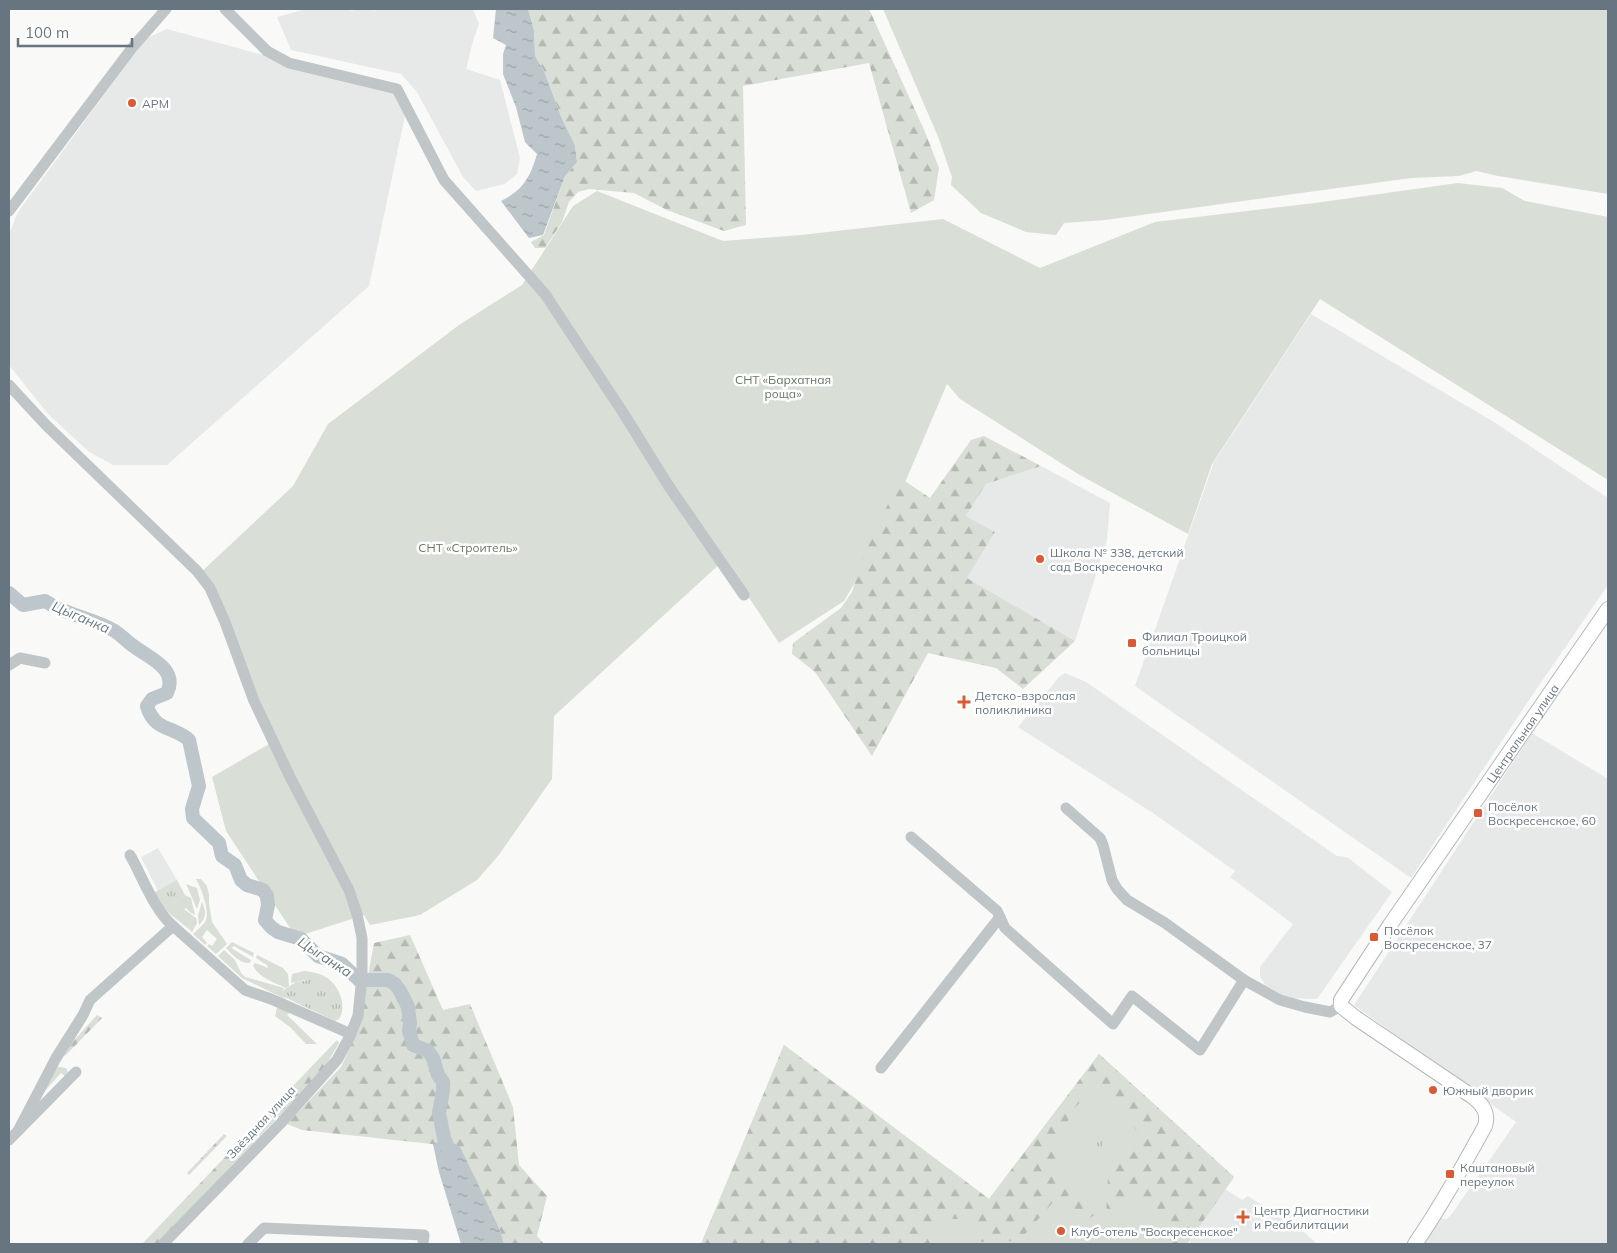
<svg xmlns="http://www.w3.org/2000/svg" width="1617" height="1253" font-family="Mulish,sans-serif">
	<defs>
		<pattern id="forest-firs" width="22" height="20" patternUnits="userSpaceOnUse" patternTransform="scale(1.25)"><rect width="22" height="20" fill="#d9ded6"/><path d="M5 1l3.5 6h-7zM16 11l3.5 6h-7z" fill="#b4b9b3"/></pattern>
		<pattern id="park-tufts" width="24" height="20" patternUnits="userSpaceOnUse" patternTransform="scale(1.25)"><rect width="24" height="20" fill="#d9ded6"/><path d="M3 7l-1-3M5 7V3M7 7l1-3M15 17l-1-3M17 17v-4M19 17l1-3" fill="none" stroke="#b4b9b3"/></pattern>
		<pattern id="water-ripples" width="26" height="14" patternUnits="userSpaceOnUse" patternTransform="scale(1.25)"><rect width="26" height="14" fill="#bcc6cb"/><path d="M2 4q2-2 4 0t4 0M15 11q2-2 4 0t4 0" fill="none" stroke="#9da5aa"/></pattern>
	</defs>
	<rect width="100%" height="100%" fill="#f9f9f7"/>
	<g fill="#e7e8e8">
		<polygon points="306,9 350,9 351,11 359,9 372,9 373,11 378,9 473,9 479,24 473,41 466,69 500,80 520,158 517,174 505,184 476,191 463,177 417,92 401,74 291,50 277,17"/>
		<polygon points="167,29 393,90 405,116 369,286 167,465 113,465 88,451 48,414 9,365 9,234 18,212 145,39"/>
		<polygon points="1311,314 1494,422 1608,498 1608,585 1527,703 1411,878 1135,686 1214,462"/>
		<polygon points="1041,466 1110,503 1107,540 1075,641 967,578 995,532 966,516 986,484"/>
		<polygon points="1065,673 1086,682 1337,856 1347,857 1392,892 1317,999 1287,998 1265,985 1260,976 1260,967 1293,924 1230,877 1235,871 1153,813 1018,727 1059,677"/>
		<polygon points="1532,733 1608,779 1608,1244 1421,1244 1440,1218 1447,1219 1451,1215 1516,1122 1354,1005"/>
		<polygon points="158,848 177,880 158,891 141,857"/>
		<polygon points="1225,1189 1242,1200 1248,1196 1305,1233 1317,1244 1193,1244 1189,1241"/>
	</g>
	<g fill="#d9ded6">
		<polygon points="883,9 1608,9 1608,194 1498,176 1476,171 1459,176 1411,178 1105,220 1064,223 1056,235 1026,232 981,213 951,185 952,177 939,139"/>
		<polygon points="1458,183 1502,188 1525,201 1608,217 1608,480 1320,299 1212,464 1188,534 1078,474 960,399 947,384 883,534 844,601 779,643 724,560 554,716 552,779 498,856 477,880 420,915 370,925 364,915 296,937 226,831 212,777 276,740 198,575 293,486 328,424 459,325 522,285 573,206 597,191 723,241 801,235 943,219 1040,268 1155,222 1315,203"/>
		<path d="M196 879H201L207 886 209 895V904L212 922 227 944 216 954 207 946 209 944 212 946 217 939 207 930 202 937 207 943 205 945 193 934C197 930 202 926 205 922 211 914 201 887 196 879Z"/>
		<polygon points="186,884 197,888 200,900 197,909"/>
		<path d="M161 889 171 905 185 895 191 898 195 915 190 912 186 908 184 909 196 918 197 923 192 932C180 920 159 910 155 892Z"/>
		<path d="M202 902C206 911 207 917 199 925L198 915Z"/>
		<path d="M232 942 254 953 253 957 234 946 231 948 251 960 250 963C240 964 233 955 226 948Z"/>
		<polygon points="224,950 235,960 241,973 245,977 284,988 282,991 282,996 287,1000 242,978 218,956"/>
		<path d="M257 955 283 968 288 974 289 986 286 988C275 983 257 977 253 965L255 963 268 968 267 965 256 958Z"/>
		<path d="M304 971C311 972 318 973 324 976 338 983 348 1005 339 1019L335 1021 333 1020 339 1016 305 980 291 983 292 974Z"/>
		<polygon points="281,1007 290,1012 287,1015 317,1044 306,1044 290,1027 275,1016 277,1008"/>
		<polygon points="784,1045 989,1199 1099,1054 1234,1177 1187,1244 701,1244"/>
	</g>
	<g fill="url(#forest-firs)">
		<polygon points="528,9 869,9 925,132 939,168 934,200 911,213 869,63 743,86 746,225 724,231 667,210 634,193 589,189 578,192 569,202 562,222 545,248 535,248 531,242 544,235 565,176 577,162 575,145 562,119 544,71 535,56 534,30"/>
		<polygon points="984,436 1041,466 986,484 966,516 995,532 967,578 1075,641 1023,689 996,668 928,653 872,756 815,672 792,654 793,643 841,608 852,592 868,541 902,479 930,498 971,440"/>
		<polygon points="410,935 443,1010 470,1004 513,1107 519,1165 547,1196 537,1236 544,1244 504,1244 500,1230 459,1147 302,1130 287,1124 341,1067 358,1030 374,943"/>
		<polygon points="97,1015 102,1018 65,1056 63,1054 67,1048"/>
		<polygon points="337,1040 339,1043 325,1067 305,1089 157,1244 142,1244"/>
		<polygon points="784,1045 989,1199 1099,1054 1234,1177 1187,1244 1158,1244 1175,1224 1140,1193 1129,1206 1106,1220 1108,1175 1142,1138 1111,1097 1096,1084 1075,1108 1054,1147 1060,1171 1073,1187 1066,1200 1055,1200 1019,1241 978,1242 970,1220 943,1218 931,1244 701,1244"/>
		<polygon points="59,1067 66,1068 68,1072 66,1077 61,1073 42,1094 56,1068"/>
		<polygon points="224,1134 227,1136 189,1175 187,1173"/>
		<polygon points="1078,1197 1093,1201 1095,1215 1084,1221 1073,1211"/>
	</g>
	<g fill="url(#park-tufts)">
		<polygon points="177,880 185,895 170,906 161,889"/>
		<path d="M310 980C327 988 332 991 341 1007L339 1016 333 1020 282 996V991L296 982Z"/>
		<polygon points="1104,1126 1101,1164 1087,1145"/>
	</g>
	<g fill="url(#water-ripples)">
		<path d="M496 9H528L534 30 535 56 544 71 562 119 575 145 577 162 565 176 543 235 529 238 501 201C523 190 530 178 537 154L525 142 516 107 503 74V54L506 45 493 38Z"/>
		<polygon points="9,585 23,602 23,605 20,605 15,599 9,600"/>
		<polygon points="444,1138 460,1147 500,1230 504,1244 461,1244 439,1172 433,1144"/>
	</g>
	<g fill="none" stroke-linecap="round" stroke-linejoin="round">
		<path stroke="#bcc6cb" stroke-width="14" d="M9 593 23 605 45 601C66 615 92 618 113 630 120 634 125 640 132 645 147 657 179 668 167 693L152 699 147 706C154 731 173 726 189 740L199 786 192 809 193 818 219 843 222 856 235 865 241 880 247 885 263 890 267 896 268 905 265 920 271 927 278 932 301 939 318 956 342 964 359 980H388L395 984 400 991 408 1007 410 1023 409 1030 413 1045 428 1051 433 1058 438 1075 443 1082V1090L439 1113 444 1138 451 1154"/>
		<defs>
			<g id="major">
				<path id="s1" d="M1415 1244C1441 1206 1463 1166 1485 1126 1489 1113 1483 1105 1473 1097L1356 1018 1341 1006V1000L1390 925 1608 609"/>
			</g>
		</defs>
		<use href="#major" stroke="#b4b9bd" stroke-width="16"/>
		<g stroke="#c0c5c8" stroke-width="11">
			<polyline points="225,9 267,51 289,63 397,89 444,180 545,294 624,414 668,485 744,595"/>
			<polyline points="9,211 132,48 166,9"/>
			<polyline points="9,385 46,425 197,571 210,588 225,622 254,701 290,777 349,890 357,914 362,938 362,976 358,1016 349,1038 337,1060 280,1124 163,1244"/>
			<polyline points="9,665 20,658 45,663"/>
			<polyline points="1066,808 1100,838 1103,845 1112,880 1117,889 1127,900 1165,923 1244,980 1280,1000 1305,1007 1330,1012 1341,1006"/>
			<polyline points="911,837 997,911 1005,928 1113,1024 1132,996 1200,1050 1244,980"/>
			<path d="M130 855C142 876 154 910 173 926"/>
			<polyline points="881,1068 1000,917"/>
			<polyline points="19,1129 56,1058 83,1015 90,1000 173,926 245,990 271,999 351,1034"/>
			<polyline points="9,1140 76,1072"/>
			<polyline points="248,1244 264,1228 424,1235 423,1244"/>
		</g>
		<use href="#major" stroke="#fff" stroke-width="14"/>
	</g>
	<g fill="#da5a36" stroke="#fff" stroke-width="2">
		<circle cx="132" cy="103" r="5"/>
		<circle cx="1040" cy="559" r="5"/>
		<rect x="1127" y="638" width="10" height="10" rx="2.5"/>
		<path d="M961.5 694.5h5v5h5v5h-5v5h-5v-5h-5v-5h5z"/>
		<rect x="1473" y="808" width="10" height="10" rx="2.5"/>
		<rect x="1369" y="932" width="10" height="10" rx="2.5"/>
		<circle cx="1433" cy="1090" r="5"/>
		<rect x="1445" y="1169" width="10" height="10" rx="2.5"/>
		<path d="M1240.5 1209.5h5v5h5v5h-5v5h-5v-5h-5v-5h5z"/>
		<circle cx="1061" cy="1231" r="5"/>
	</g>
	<g text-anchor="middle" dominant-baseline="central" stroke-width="5" stroke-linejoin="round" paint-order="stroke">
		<g font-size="12" fill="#667580" stroke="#fff" text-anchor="start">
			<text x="142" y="103">АРМ</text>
			<text x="1050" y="552">Школа № 338, детский<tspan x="1050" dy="14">сад Воскресеночка</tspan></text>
			<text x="1142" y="636">Филиал Троицкой<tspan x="1142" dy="14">больницы</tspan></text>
			<text x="975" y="695">Детско-взрослая<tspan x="975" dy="14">поликлиника</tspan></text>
			<text x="1488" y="806">Посёлок<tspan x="1488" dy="14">Воскресенское, 60</tspan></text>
			<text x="1384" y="930">Посёлок<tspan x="1384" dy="14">Воскресенское, 37</tspan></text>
			<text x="1443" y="1090">Южный дворик</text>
			<text x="1460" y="1167">Каштановый<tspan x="1460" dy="14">переулок</tspan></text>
			<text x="1254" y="1210">Центр Диагностики<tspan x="1254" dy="14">и Реабилитации</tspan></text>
			<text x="1071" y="1231">Клуб-отель "Воскресенское"</text>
		</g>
		<g font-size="12" fill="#687964" stroke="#fff">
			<text x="783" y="379">СНТ «Бархатная<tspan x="783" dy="14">роща»</tspan></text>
			<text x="468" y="547">СНТ «Строитель»</text>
		</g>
		<g font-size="12" fill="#667580" stroke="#fff">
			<text stroke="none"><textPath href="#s1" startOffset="660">Центральная улица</textPath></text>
			<text transform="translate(261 1122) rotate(-47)">Звёздная улица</text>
		</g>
		<g font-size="14" font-style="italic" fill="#667a81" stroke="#fff">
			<text transform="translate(81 617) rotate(23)">Цыганка</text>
			<text transform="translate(325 957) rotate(33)">Цыганка</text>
		</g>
	</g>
	<rect width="1617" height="1253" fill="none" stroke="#667580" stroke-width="20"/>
	<path d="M18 38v8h114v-8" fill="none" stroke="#667580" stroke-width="2.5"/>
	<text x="25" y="38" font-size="15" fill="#667580" stroke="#ffffff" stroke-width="4" paint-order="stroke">100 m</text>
</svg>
